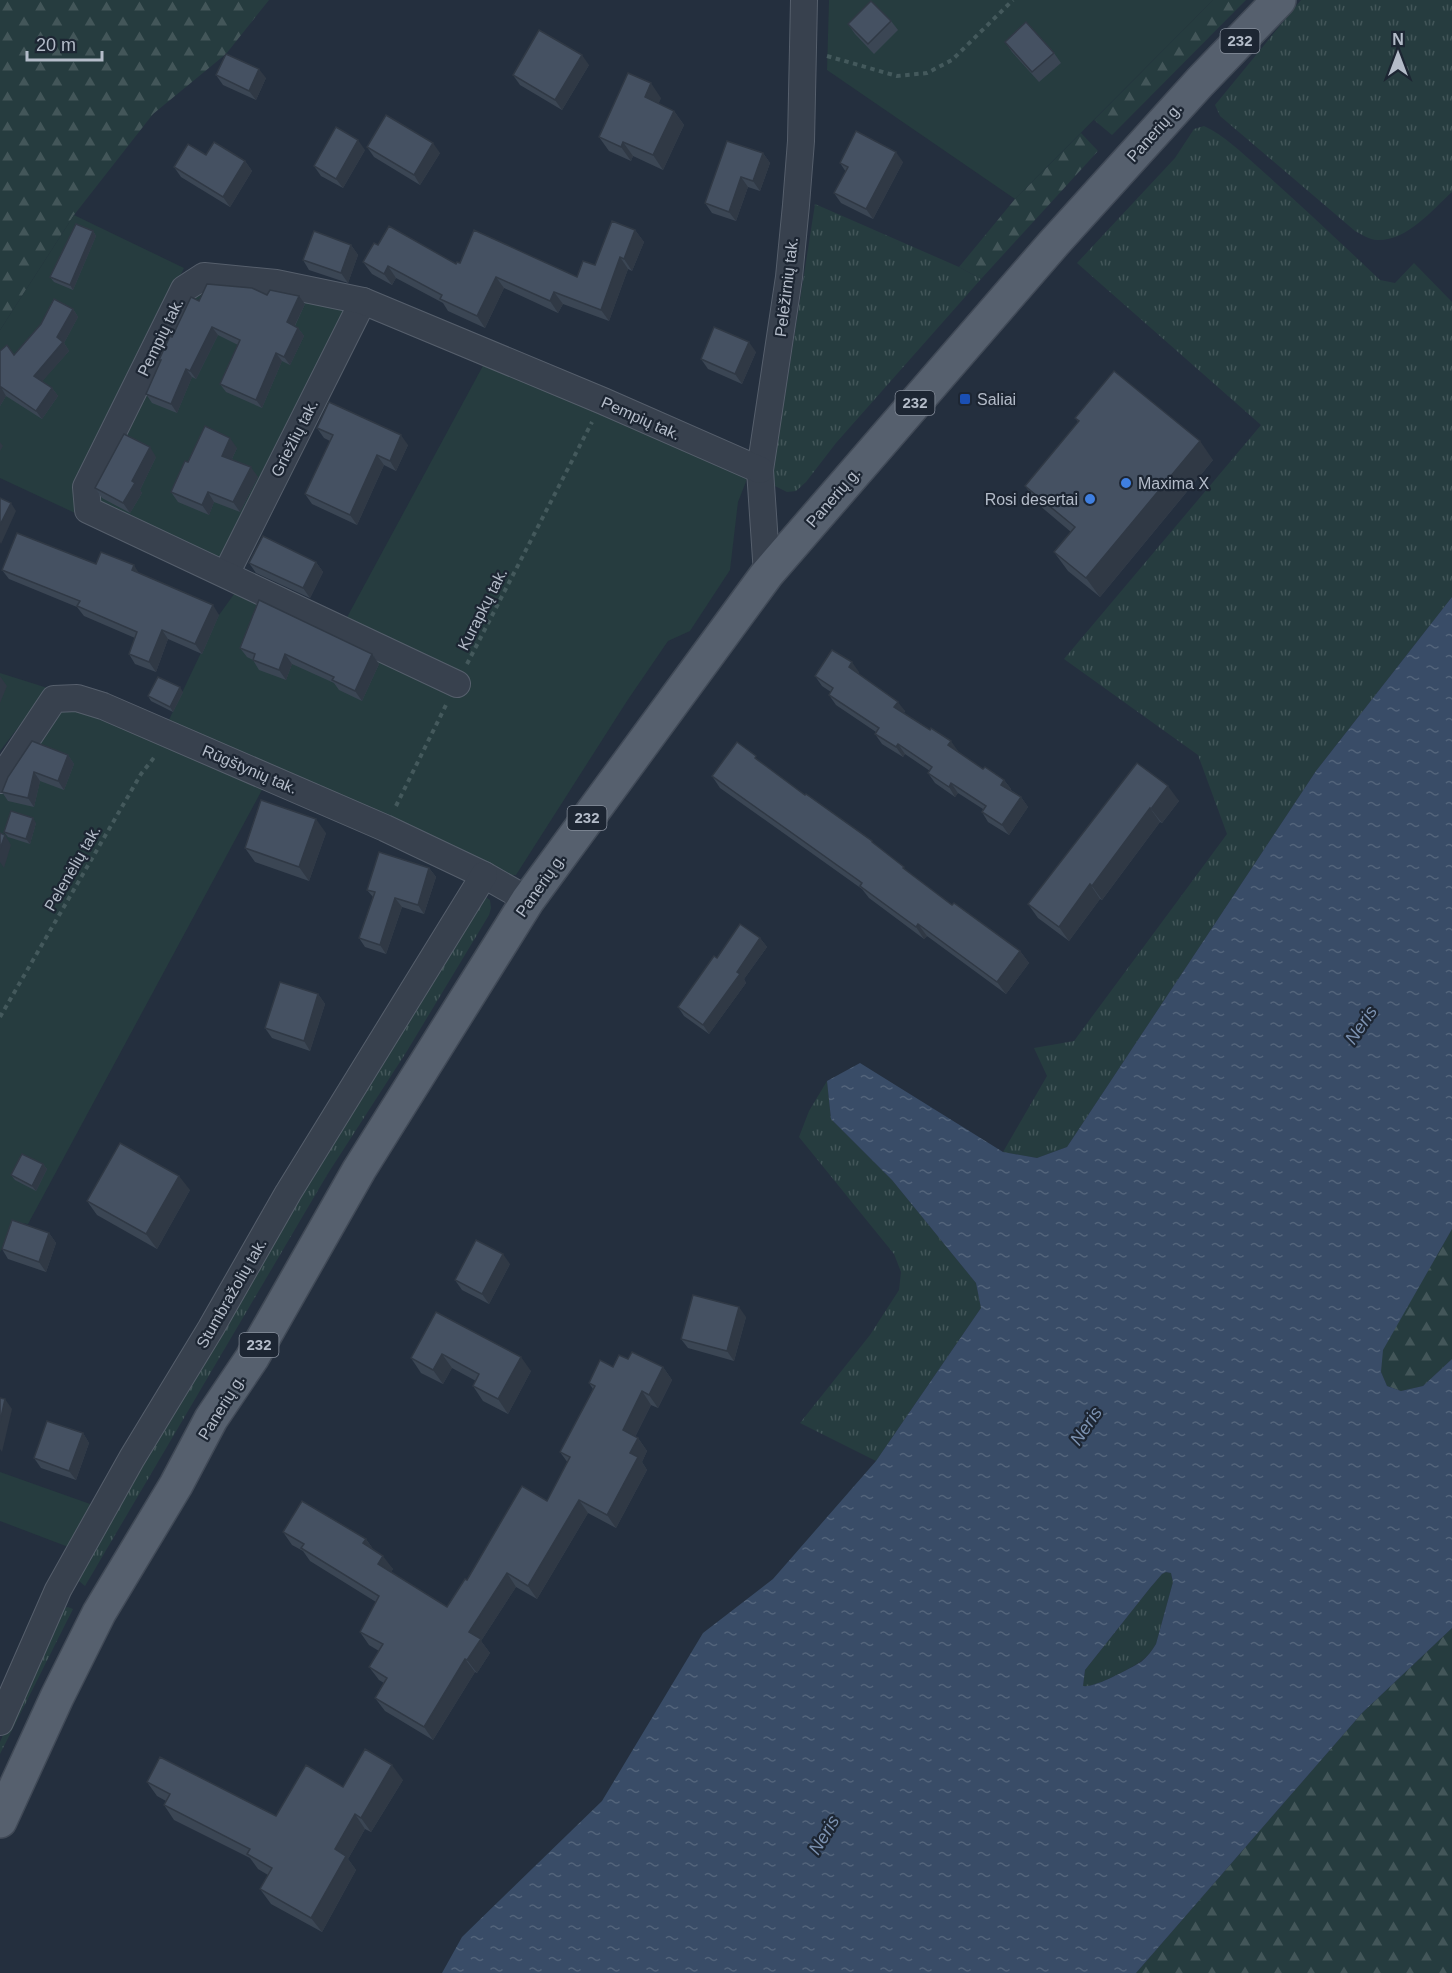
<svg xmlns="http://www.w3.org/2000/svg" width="1452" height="1973" font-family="Helvetica,sans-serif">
<defs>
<pattern id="grass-tufts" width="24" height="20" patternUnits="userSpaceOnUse" patternTransform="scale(1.5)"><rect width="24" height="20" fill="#263c3f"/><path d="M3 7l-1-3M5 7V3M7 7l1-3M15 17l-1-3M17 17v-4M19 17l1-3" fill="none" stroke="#435659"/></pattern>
<pattern id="forest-firs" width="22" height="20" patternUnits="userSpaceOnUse" patternTransform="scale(1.5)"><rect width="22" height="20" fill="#263c3f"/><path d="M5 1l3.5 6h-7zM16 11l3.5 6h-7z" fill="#435659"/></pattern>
<pattern id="water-ripples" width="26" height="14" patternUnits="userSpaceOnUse" patternTransform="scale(1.5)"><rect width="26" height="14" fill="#394c67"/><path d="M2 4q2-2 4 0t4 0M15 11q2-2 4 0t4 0" fill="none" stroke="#53647b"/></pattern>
</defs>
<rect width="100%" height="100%" fill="#242f3e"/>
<g fill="url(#grass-tufts)">
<path d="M1301 0H1452V192C1431 211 1407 241 1377 240 1370 240 1361 234 1355 231L1220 116 1215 105Z"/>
<path d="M1204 126C1224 135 1242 153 1258 167 1300 204 1340 242 1380 280L1395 283 1414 263 1452 302V597L1316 771 1067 1147 1037 1158 1003 1152 1047 1076 1034 1048 1074 1041 1227 834 1198 755 1064 659 1261 425 1077 263 1175 158 1194 129Z"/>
<path d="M815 204 959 267 981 279 836 443 806 482 796 491 787 492 775 486 773 473Z"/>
<path d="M484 896 490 900 491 908 489 915 407 1051 327 1175 85 1586 79 1581 78 1574 218 1333Z"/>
<path d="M827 1081 831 1119 892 1180 976 1283 981 1308 876 1461 800 1423 870 1335 899 1290 901 1272 894 1254 799 1137 809 1111Z"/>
<path d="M1166 1572 1171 1573 1173 1582 1156 1644C1152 1651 1147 1657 1140 1662 1129 1669 1095 1688 1083 1686L1085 1670 1150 1588 1162 1574Z"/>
<path d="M68 1607 73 1609 0 1754V1742L57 1610Z"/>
</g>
<g fill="url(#forest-firs)">
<path d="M0 0H269L226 54 153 114 74 215 0 330Z"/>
<path d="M1213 0H1246L1112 135 1094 120Z"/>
<path d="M1081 133 1098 151 981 279 959 267 1015 199Z"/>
<path d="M1452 1229V1359L1423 1386 1401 1391 1387 1386 1381 1372 1382 1350Z"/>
<path d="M1452 1628V1973H1136L1362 1713Z"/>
</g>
<g fill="#263c3f">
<path d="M829 0H1213L1015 199 827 70Z"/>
<path d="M74 215 184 268 75 492V513L0 478V330Z"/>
<path d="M199 287 345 304 348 317 228 558 216 559 94 507 92 491Z"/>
<path d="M485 362 749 474 738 502 730 570 690 631 668 641 627 701 516 875H505L167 724 219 615 237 590 338 634Z"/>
<path d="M0 673 54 690 44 694 0 751Z"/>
<path d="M80 707 263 788 28 1224 14 1222 0 1252V788L51 714Z"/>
<path d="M0 1472 93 1505 71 1548 0 1521Z"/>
</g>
<path fill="url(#water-ripples)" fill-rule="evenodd" d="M1452 597V1229L1383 1350 1381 1372 1387 1386 1401 1391 1423 1386 1452 1359V1628L1362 1713 1136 1973H442L462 1937 602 1801 703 1633 773 1579 876 1461 981 1308 976 1283 892 1180 831 1119 827 1081 860 1063 1003 1152 1037 1158 1067 1147 1316 771ZM1166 1572 1171 1573 1173 1582 1156 1644C1152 1651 1147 1657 1141 1662 1129 1669 1095 1688 1083 1686L1085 1670 1150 1588 1162 1574Z"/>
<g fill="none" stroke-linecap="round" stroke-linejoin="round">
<defs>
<g id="street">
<path d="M226 574 363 301"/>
<path d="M767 574 760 470 789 277 796 205 801 141 804 0"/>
<path d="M457 684 88 510 86 487 184 289 204 276 276 283 363 301 603 401 760 470"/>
<path d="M0 780 54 699 77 698 103 706 385 828 484 875 528 900"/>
<path d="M0 1722 58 1590 132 1458 211 1328 288 1193 484 875"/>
</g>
<path id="primary" d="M0 1821 57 1697 99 1613 176 1485 211 1419 252 1358 359 1170 528 900 767 574 1054 243 1200 82 1279 0"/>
</defs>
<use href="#street" stroke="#565f6c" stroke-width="28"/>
<use href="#primary" stroke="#414a57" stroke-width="36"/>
<g stroke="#44595c" stroke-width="4" stroke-dasharray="4.5 4.5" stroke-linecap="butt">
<path d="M827 56 897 76 927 73 952 60 1013 0"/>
<path d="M467 664 592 422"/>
<path d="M396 806 446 705"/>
<path d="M0 1017 141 774 156 755"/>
</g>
<use href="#street" stroke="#38414e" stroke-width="26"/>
<use href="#primary" stroke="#56606e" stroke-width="33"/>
</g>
<g fill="#3b4654">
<path d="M891 21 898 30 874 54 855 34 848 24Z"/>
<path d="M1005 42 1054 53 1061 63 1039 82 1012 52Z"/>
<path d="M589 65 562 110 520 85 513 75Z"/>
<path d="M216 75 266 78 256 100 223 85Z"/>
<path d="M661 98 658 104 674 111 684 125 663 170 633 156 631 161 609 151 599 137Z"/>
<path d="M367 147 440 153 420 185 374 157Z"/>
<path d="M365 150 343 188 321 176 314 166Z"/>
<path d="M763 153 770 163 760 191 748 187 736 221 712 213 705 203Z"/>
<path d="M206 155 245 161 252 171 230 207 181 177 174 167Z"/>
<path d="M903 162 873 219 841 203 834 193 846 172 840 163Z"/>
<path d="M635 230 644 242 632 271 628 269 609 321 563 304 558 313 504 288 485 328 448 311 443 303 396 278 392 285 372 274 363 262 378 245 456 264 460 263 577 277 595 265Z"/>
<path d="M93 231 96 236 73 290 54 282 50 277Z"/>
<path d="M351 245 358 255 348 283 309 270 303 260Z"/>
<path d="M267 295 305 304 295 326 298 328 304 336 290 365 282 361 262 408 226 392 220 384 238 345 218 335 196 379 192 377 177 413 152 403 146 394 160 361 159 360 172 337 199 301Z"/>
<path d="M73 309 78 317 64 343 69 351 42 381 52 388 58 396 42 419 6 396 0 406V351L14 355Z"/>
<path d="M756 352 742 384 708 369 701 359Z"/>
<path d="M1075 418 1213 460 1100 597 1068 571 1054 552 1071 532 1039 505 1025 486 1078 422Z"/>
<path d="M317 428 408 445 396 471 384 465 357 525 312 504 305 494 330 441 324 438Z"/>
<path d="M237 448 232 459 258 477 240 512 214 502 209 515 178 502 171 492 188 462Z"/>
<path d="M156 457 140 490 142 493 130 513 102 498 95 488Z"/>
<path d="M316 562 323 572 310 598 256 573 249 563Z"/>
<path d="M96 564 139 573 219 615 202 654 168 639 156 672 135 664 129 654 135 638 84 616 77 607 9 579 2 570Z"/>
<path d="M240 648 372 654 379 664 362 701 339 690 334 683 292 664 286 680 259 670 253 660 247 657Z"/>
<path d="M859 672 858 674 905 711 904 713 958 751 957 752 983 769 1004 780 1011 789V790L1021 797 1028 807 1009 835 988 822 982 812 983 809 958 793 955 797 935 783 928 773 930 771 905 754 903 757 882 744 875 734 876 732 836 705 829 695 831 692 822 686 815 676Z"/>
<path d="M183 692 173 712 151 701 148 696Z"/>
<path d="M68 755 74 764 64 790 40 781 34 807 8 801 2 792 8 777Z"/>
<path d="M760 762 805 795 875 845 908 872 952 905 1020 951 1029 963 1006 994 927 936 924 939 869 898 862 889 720 788 712 776Z"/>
<path d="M1137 763 1179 801 1162 823 1160 822 1102 900 1100 899 1069 941 1038 918 1028 904Z"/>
<path d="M36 823 30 844 8 837 4 832Z"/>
<path d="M326 833 309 881 255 862 245 848Z"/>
<path d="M429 868 436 877 424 914 402 907 386 954 365 947 359 938 373 897 367 890Z"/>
<path d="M760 938 767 947 744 979 746 983 709 1034 684 1016 678 1007 717 958Z"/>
<path d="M318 994 325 1004 310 1051 272 1038 265 1028Z"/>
<path d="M43 1164 47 1169 36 1191 15 1180 11 1175Z"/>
<path d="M190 1190 157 1249 97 1215 87 1201Z"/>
<path d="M49 1233 56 1243 46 1272 8 1259 2 1249Z"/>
<path d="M510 1264 489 1304 462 1290 455 1280Z"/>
<path d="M436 1312 531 1371 508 1414 483 1401 473 1386 476 1381 452 1368 443 1384 421 1373 411 1358Z"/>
<path d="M746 1317 734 1361 688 1348 681 1339Z"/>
<path d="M628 1359 663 1367 672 1380 658 1408 651 1405 635 1437 638 1438 647 1451 642 1462 647 1470 616 1528 588 1513 537 1599 516 1587 481 1641 490 1653 477 1673 475 1672 433 1740 385 1711 375 1698 384 1683 379 1680 369 1667 379 1651 369 1645 360 1632 376 1602 310 1561 303 1551 292 1545 283 1532 366 1539 373 1549 393 1569 391 1572 447 1607 467 1580 547 1501 568 1463 560 1452 593 1389 589 1383 613 1367Z"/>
<path d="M83 1433 89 1443 76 1480 41 1468 34 1458Z"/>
<path d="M403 1780 371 1832 365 1829 348 1859 356 1870 322 1932 271 1904 260 1889 268 1875 258 1869 250 1858 174 1820 164 1805 166 1801 157 1796 147 1782 276 1816 343 1787Z"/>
</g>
<g fill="#303945">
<path d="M582 55 589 65 562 110 555 100Z"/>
<path d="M259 69 266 78 256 100 249 91Z"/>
<path d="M651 83 661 98 655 112 645 97Z"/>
<path d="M674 111 684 125 663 170 653 155Z"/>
<path d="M358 140 365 150 343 188 336 179Z"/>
<path d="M623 142 633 156 631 161 621 147Z"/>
<path d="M433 143 440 153 420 185 414 175Z"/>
<path d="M896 152 903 162 873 219 866 209Z"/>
<path d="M763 153 770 163 760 191 753 181Z"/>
<path d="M245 161 252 171 230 207 223 197Z"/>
<path d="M741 177 748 187 736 221 729 212Z"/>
<path d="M635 230 644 242 632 271 624 259Z"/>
<path d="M93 231 96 236 73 290 70 285Z"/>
<path d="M351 245 358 255 348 283 341 273Z"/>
<path d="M620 257 628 269 609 321 601 310Z"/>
<path d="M388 266 396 278 392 285 384 274Z"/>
<path d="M496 277 504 288 485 328 477 316Z"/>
<path d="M554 292 563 304 558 313 550 301Z"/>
<path d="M299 296 305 304 292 331 287 322Z"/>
<path d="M73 309 78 317 64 343 69 351 40 384 34 376Z"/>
<path d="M212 327 218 335 196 379 190 371Z"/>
<path d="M298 328 304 336 290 365 284 357Z"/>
<path d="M749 342 756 352 742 384 735 374Z"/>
<path d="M276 353 282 361 262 408 256 400Z"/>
<path d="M186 369 192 377 177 413 171 404Z"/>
<path d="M1 387 6 396 0 406V388Z"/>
<path d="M52 388 58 396 42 419 36 411Z"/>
<path d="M401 435 408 445 396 471 390 461Z"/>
<path d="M230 438 237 448 229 465 222 456Z"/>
<path d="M1200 441 1213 460 1100 597 1086 578Z"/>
<path d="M0 442 3 446 0 451Z"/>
<path d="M150 447 156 457 140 490 142 493 130 513 123 503 132 481Z"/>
<path d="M377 455 384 465 357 525 350 515Z"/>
<path d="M251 467 258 477 240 512 233 502Z"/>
<path d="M208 492 214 502 209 515 202 505Z"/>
<path d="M11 503 16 511 1 544 0 542V525Z"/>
<path d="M316 562 323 572 310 598 303 588Z"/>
<path d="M134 565 140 575 132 570Z"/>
<path d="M213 605 219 615 202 654 195 644Z"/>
<path d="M162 630 168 639 156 672 149 662Z"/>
<path d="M285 654 292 664 286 680 279 670Z"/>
<path d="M372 654 379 664 362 701 355 691Z"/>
<path d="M852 662 859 672 856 677 849 667Z"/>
<path d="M0 676 7 686 0 703Z"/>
<path d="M180 687 183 692 173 712 170 707Z"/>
<path d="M898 702 905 711 901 716 894 707Z"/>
<path d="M951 741 958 751 954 755 948 745Z"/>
<path d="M898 744 905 754 903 757 896 747Z"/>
<path d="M68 755 74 764 64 790 58 781Z"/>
<path d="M34 772 40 781 34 807 28 798Z"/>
<path d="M1004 780 1011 789 1008 794 1001 785Z"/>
<path d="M951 783 958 793 955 797 949 787Z"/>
<path d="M1168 786 1179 801 1162 823 1151 809Z"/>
<path d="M1021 797 1028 807 1009 835 1002 825Z"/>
<path d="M1150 808 1160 822 1102 900 1092 886Z"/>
<path d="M33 818 36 823 30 844 26 839Z"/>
<path d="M316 819 326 833 309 881 299 867Z"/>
<path d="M5 835 11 845 4 868 0 862V849Z"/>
<path d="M429 868 436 877 424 914 418 905Z"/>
<path d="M1090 884 1100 899 1069 941 1059 927Z"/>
<path d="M395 898 402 907 386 954 380 945Z"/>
<path d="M918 924 927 936 924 939 916 927Z"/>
<path d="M760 938 767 947 744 979 746 983 709 1034 703 1025 737 972Z"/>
<path d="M1020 951 1029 963 1006 994 997 982Z"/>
<path d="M318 994 325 1004 310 1051 304 1041Z"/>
<path d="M43 1164 47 1169 36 1191 32 1186Z"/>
<path d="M179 1176 190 1190 157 1249 146 1234Z"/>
<path d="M49 1233 56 1243 46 1272 39 1262Z"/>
<path d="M503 1254 510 1264 489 1304 482 1294Z"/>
<path d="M739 1307 746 1317 734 1361 727 1351Z"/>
<path d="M442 1354 452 1368 443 1384 433 1370Z"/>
<path d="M521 1357 531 1371 508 1414 498 1399Z"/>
<path d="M663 1367 672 1380 658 1408 649 1395Z"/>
<path d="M642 1391 651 1405 632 1443 623 1430Z"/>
<path d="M5 1399 12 1409 2 1452 0 1449V1422Z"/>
<path d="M83 1433 89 1443 76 1480 69 1471Z"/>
<path d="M638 1438 647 1451 642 1462 647 1470 616 1528 607 1515 630 1453Z"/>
<path d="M579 1500 588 1513 537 1599 528 1586Z"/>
<path d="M366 1539 375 1552 363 1543Z"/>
<path d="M383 1556 393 1569 388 1577 378 1564Z"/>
<path d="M507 1573 516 1587 481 1641 490 1653 477 1673 467 1660 469 1632Z"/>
<path d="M465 1659 475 1672 433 1740 424 1727Z"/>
<path d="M392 1765 403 1780 371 1832 361 1818Z"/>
<path d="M355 1814 365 1829 348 1859 356 1870 322 1932 311 1918 335 1849Z"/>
</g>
<g fill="#455162" stroke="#303945" stroke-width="1.5">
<path d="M871 1 891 21 868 44 848 24Z"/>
<path d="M1026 22 1054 53 1032 72 1005 42Z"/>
<path d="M539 30 582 55 555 100 513 75Z"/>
<path d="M226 54 259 69 249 91 216 75Z"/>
<path d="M628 73 651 83 645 97 674 111 653 155 623 142 621 147 599 137Z"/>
<path d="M386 115 433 143 414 175 367 147Z"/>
<path d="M336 127 358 140 336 179 314 166Z"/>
<path d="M856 131 896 152 866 209 834 193 848 167 840 163Z"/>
<path d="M727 141 763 153 753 181 741 177 729 212 705 203Z"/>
<path d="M214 142 245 161 223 197 174 167 188 144 206 155Z"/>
<path d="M612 221 635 230 624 259 620 257 601 310 554 292 550 301 496 277 477 316 440 299 442 295 388 266 384 274 363 262 374 243 378 245 389 226 456 264 457 262 460 263 474 230 577 277 583 261 595 265Z"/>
<path d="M76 224 93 231 70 285 50 277Z"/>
<path d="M314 231 351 245 341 273 303 260Z"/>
<path d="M207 284 252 288 267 295 270 290 299 296 287 322 298 328 284 357 276 353 256 400 220 384 240 340 212 327 190 371 186 369 171 404 146 394 161 360H159L170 336 172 337 191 297 199 301Z"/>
<path d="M54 299 73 309 57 337 63 342 34 376 52 388 36 411 1 387 0 388V351L7 345 14 355 41 324Z"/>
<path d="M714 327 749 342 735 374 701 359Z"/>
<path d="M1114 371 1200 441 1086 578 1054 552 1075 527 1025 486 1079 421 1075 418Z"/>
<path d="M329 402 401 435 390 461 377 455 350 515 305 494 333 435 317 428Z"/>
<path d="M205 426 230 438 222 456 251 467 233 502 208 492 202 505 171 492 185 461 188 462Z"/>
<path d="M124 434 150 447 132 481 135 483 123 503 95 488Z"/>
<path d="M0 498 11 503 0 525Z"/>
<path d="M17 533 96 564 101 552 134 565 132 570 213 605 195 644 162 630 149 662 129 654 137 632 77 606 80 601 2 570Z"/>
<path d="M263 536 316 562 303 588 249 563Z"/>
<path d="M259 600 372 654 355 691 332 680 334 677 285 654 279 670 253 660 255 654 240 648Z"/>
<path d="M832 650 852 662 849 667 898 702 894 707 930 730 931 728 951 741 948 745 983 769 985 767 1004 780 1001 785 1021 797 1002 825 982 812 986 806 951 783 949 787 928 773 932 767 898 744 896 747 875 734 879 728 829 695 833 688 815 676Z"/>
<path d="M158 677 180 687 170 707 148 696Z"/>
<path d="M32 741 68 755 58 781 34 772 28 798 2 792 8 777Z"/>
<path d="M737 742 756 756 755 758 805 795 806 794 872 841V842L904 867 903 868 952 905 954 903 1020 951 997 982 918 924 916 927 860 886 862 883 712 776Z"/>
<path d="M1137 763 1168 786 1151 809 1150 808 1092 886 1090 884 1059 927 1028 904Z"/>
<path d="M261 800 316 819 299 867 245 848Z"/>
<path d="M11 811 33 818 26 839 4 832Z"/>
<path d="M0 833 5 835 0 849Z"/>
<path d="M379 852 429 868 418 905 395 898 380 945 359 938 375 892 367 890Z"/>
<path d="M740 924 760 938 737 972 740 974 703 1025 678 1007 714 956 717 958Z"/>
<path d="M280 982 318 994 304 1041 265 1028Z"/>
<path d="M120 1143 179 1176 146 1234 87 1201Z"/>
<path d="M22 1154 43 1164 32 1186 11 1175Z"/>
<path d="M12 1220 49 1233 39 1262 2 1249Z"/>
<path d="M476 1240 503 1254 482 1294 455 1280Z"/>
<path d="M693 1295 739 1307 727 1351 681 1339Z"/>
<path d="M436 1312 521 1357 498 1399 473 1386 479 1374 442 1354 433 1370 411 1358Z"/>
<path d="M632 1352 663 1367 649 1395 642 1391 623 1430 638 1438 630 1453 638 1457 607 1515 579 1500 528 1586 507 1573 469 1632 481 1639 467 1660 465 1659 424 1727 375 1698 387 1678 369 1667 383 1644 360 1632 379 1596 301 1548 304 1544 283 1532 302 1501 366 1539 363 1543 383 1556 378 1564 447 1607 465 1579 467 1580 522 1486 547 1501 570 1457 560 1452 595 1386 589 1383 600 1360 613 1367 619 1355 628 1359Z"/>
<path d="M0 1398 5 1399 0 1422Z"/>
<path d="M47 1421 83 1433 69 1471 34 1458Z"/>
<path d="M365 1749 392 1765 361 1818 355 1814 335 1849 346 1856 311 1918 260 1889 272 1868 247 1854 250 1849 164 1805 170 1794 147 1782 160 1757 276 1816 306 1765 343 1787Z"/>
</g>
<rect fill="#1a4fb4" stroke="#1d2633" stroke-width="2" x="959" y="393" width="12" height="12" rx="3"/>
<g fill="#3f7fe0" stroke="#1d2633" stroke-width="2">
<circle cx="1126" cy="483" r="6"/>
<circle cx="1090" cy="499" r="6"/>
</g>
<g text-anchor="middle" stroke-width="4.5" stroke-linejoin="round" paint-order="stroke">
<g fill="#1d2633" stroke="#878f9c" stroke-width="1.5">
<rect x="1220.5" y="29" width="39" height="24" rx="4.5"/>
<rect x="895.5" y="391" width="39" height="24" rx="4.5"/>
<rect x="567.5" y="806" width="39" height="24" rx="4.5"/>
<rect x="239.5" y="1333" width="39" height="24" rx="4.5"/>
</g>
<g font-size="15" font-weight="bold" fill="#b4bcc9">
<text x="1240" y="46">232</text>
<text x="915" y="408">232</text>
<text x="587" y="823">232</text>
<text x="259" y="1350">232</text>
</g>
<g font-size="16" fill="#b4bcc9" stroke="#1d2633">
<text transform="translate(1154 132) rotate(-48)" y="6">Panerių g.</text>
<text transform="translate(786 287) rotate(-83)" y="6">Pelėžirnių tak.</text>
<text transform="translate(160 337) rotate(-64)" y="6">Pempių tak.</text>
<text transform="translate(641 418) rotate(24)" y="6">Pempių tak.</text>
<text transform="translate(294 438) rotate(-63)" y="6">Griežlių tak.</text>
<text transform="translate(833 497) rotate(-49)" y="6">Panerių g.</text>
<text transform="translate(482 609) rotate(-63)" y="6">Kurapkų tak.</text>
<text transform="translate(250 769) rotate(23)" y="6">Rūgštynių tak.</text>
<text transform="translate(72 868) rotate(-60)" y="6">Pelenėlių tak.</text>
<text transform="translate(540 885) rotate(-55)" y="6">Panerių g.</text>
<text transform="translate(231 1293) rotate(-60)" y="6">Stumbražolių tak.</text>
<text transform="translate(221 1407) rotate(-58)" y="6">Panerių g.</text>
</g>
<g font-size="16" fill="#b4bcc9" stroke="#1d2633" text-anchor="start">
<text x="977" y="405">Saliai</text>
<text x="1138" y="489">Maxima X</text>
<text x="1078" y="505" text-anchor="end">Rosi desertai</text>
</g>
<g font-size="18" font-style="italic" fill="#7c92b1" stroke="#1d2633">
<text transform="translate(1361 1025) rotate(-56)" y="6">Neris</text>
<text transform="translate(1086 1426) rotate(-56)" y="6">Neris</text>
<text transform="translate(824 1835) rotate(-59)" y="6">Neris</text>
</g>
</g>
<g transform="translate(1398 54)" stroke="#1d2633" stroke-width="4.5" paint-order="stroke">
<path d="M0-4.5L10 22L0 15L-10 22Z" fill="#b4bcc9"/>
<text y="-9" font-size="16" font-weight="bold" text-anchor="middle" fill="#b4bcc9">N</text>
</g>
<path d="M27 51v9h75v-9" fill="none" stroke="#b4bcc9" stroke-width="3"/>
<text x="36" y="51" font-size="18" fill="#b4bcc9" stroke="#1d2633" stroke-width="4.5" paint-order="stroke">20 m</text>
</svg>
